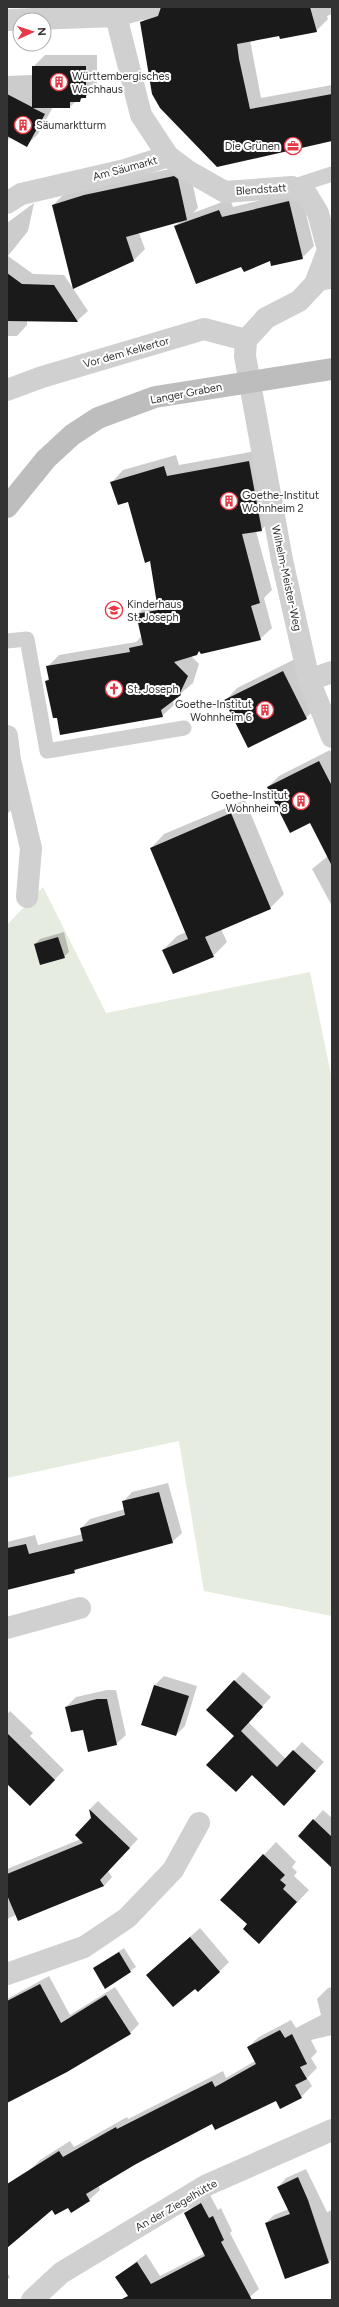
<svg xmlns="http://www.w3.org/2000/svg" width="339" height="2307" font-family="Figtree,sans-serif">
<rect width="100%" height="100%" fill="#fff"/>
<path fill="#e6ecdf" d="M43 887 106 1013 310 972 332 1080V1616L204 1591 179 1441 7 1478V925Z"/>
<g fill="#0003">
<path d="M162 7H332V14L327 16 328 19 316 31 250 40 261 98 332 85V140L217 166 141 23 153 11Z"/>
<path d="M45 55H97V85L86 97 76 101 70 107H53L38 134 27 145 11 137 7 141V76L33 75V67Z"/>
<path d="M185 166 189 168 198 208 193 213 230 199 233 207 300 190 314 246 302 258 271 260 242 266 175 226 181 221 139 233 145 249 134 260 73 288 53 205 64 194 96 184Z"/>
<path d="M34 203 28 231 8 256 33 274 64 275 88 311 77 321 27 320V325L17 336H7V223Z"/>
<path d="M261 450 273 518 261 530 256 531 272 590 264 598 272 628 260 639 200 651 191 656 199 664 193 683 173 700 174 705 162 716H57L46 681 50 677 47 667 59 655 136 642 142 636 138 614 149 602 158 601 151 560 129 501 112 482 123 470 176 455 179 465Z"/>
<path d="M295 659 318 706 306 718 225 701 237 688Z"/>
<path d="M330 750 332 754V906L312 869 328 856 310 822 268 787 279 776Z"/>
<path d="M7 770 18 804 7 814Z"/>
<path d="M245 800 284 894 270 908 221 929 227 942 213 956 163 950 177 936 186 932 151 848 164 834Z"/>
<path d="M64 932 69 952 64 957 35 944 40 939Z"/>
<path d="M168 1483 182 1533 172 1542 79 1567 74 1572 7 1589V1542L35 1535 38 1545 83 1534 81 1528 90 1519 125 1509 123 1502 132 1492Z"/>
<path d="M243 1672 271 1697 248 1722 286 1759 302 1742 324 1762 292 1796 235 1736 208 1710Z"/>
<path d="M164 1676 197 1686 185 1726 176 1735 155 1685Z"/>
<path d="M107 1690H116L126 1735 116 1744 83 1728 66 1707 76 1697Z"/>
<path d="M10 1711 33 1733 30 1736 64 1770 30 1805 7 1783V1714Z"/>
<path d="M98 1801 138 1839 108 1871 112 1877 104 1886 18 1920 16 1915 7 1919V1869L81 1839 92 1818 90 1809Z"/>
<path d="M323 1810 332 1818V1863L314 1820Z"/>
<path d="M276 1842 296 1862 292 1867 297 1872 294 1876 309 1890 271 1930 248 1924 222 1900Z"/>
<path d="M200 1928 229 1962 219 1972 157 1966Z"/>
<path d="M124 1948 136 1967 105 1987 94 1968Z"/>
<path d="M49 1976 70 2015 115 1987 139 2024 130 2033 7 2019V1999Z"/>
<path d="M332 1987V2035L311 2040 317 2052 311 2058 317 2068 307 2078 312 2086 301 2097 276 2100 212 2123 98 2185 100 2190 89 2200 52 2209 7 2247V2193L40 2160 70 2141 74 2147 127 2117 128 2119 223 2071 226 2078 255 2061 248 2047 259 2037 291 2020 296 2028 321 2015 317 1999 328 1988Z"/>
<path d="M306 2169 327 2212 332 2210V2258L329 2262 266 2223 274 2215 289 2209 278 2187 286 2178Z"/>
<path d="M210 2195 218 2210 221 2208 232 2231 230 2233 259 2289 246 2300H128L131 2298 116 2277 146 2254 160 2276 205 2253 186 2213 194 2205Z"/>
<path d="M7 2273 10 2277 7 2280Z"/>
</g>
<g fill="#1a1a1a">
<path d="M161 7H310L317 32 280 39 279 36 237 44 239 59 250 109 332 94V141L217 167 160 108 152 94 140 22 158 16Z"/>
<path d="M32 66H86V98H81L80 102H70V108H33L45 114 27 147 7 136V94L32 107Z"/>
<path d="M174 176 178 179 187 220 126 237 134 261 73 289 52 205 84 195Z"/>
<path d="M289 201 303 259 271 266 270 261 244 272 241 267 196 284 174 226 219 210 222 217Z"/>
<path d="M7 273 22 284 54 285 78 322 7 321Z"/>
<path d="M249 461 262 531 242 534 260 603 251 606 261 640 201 654 199 651 197 655 174 662 188 676 180 693 181 695 161 710 163 717 60 735 57 718H53L45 681 49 680 46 666 130 652 129 648 143 645 136 614 158 610 150 561 145 563 128 502 118 505 110 482 164 466 167 476Z"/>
<path d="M283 671 307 719 248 748 224 700Z"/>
<path d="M319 761 332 786V866L310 823 290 833 267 787Z"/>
<path d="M231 813 271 909 205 937 214 957 173 974 162 950 188 939 150 848Z"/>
<path d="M58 937 65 958 40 965 34 944Z"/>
<path d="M159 1492 173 1543 74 1570 75 1573 7 1590V1548L26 1544 29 1554 83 1541 80 1528 125 1515 122 1501Z"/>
<path d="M234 1680 263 1707 241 1731 277 1767 293 1750 316 1771 284 1806 252 1775 236 1792 206 1765 234 1736 206 1710Z"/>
<path d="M154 1685 189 1696 176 1736 141 1725Z"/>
<path d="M97 1699H107L117 1745 88 1752 83 1730 71 1732 65 1707Z"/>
<path d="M7 1733 55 1780 30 1806 7 1784Z"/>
<path d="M89 1809 130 1848 100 1880 104 1886 18 1921 7 1895V1874L83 1843 75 1835 91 1818Z"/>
<path d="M313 1819 332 1837V1868L298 1836Z"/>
<path d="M263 1854 285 1875 280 1880 286 1885 283 1889 297 1902 259 1944 243 1929 247 1924 220 1900Z"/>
<path d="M190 1937 220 1972 198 1992 195 1989 173 2007 146 1975Z"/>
<path d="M119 1952 131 1972 105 1989 93 1968Z"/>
<path d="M40 1984 61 2023 106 1995 131 2034 67 2072 7 2103V2001Z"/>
<path d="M280 2030 285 2038 292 2034 307 2064 300 2067 307 2079 295 2085 302 2098 280 2109 276 2101 215 2130 212 2124 136 2164 86 2194 90 2201 71 2213 68 2208 55 2215 52 2210 7 2248V2184L59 2151 63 2157 116 2127 117 2129 212 2081 215 2087 256 2064 247 2047Z"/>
<path d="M298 2177 308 2200 329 2263 285 2279 265 2223 290 2214 277 2187Z"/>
<path d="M201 2203 209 2218 213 2216 224 2240 221 2242 252 2300H120L128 2296 115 2277 137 2262 151 2284 205 2256 184 2213Z"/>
</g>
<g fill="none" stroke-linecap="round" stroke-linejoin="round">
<g stroke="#d0d0d0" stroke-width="15">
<path d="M292 187 332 174"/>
<path d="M315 284 332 281"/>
<path d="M7 641 27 639 47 751 184 728"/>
</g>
<path stroke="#d0d0d0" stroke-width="22" d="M116 16 149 7"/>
<g stroke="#d0d0d0" stroke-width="22">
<path d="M7 20 116 16 141 115 168 156 125 170 21 194 7 203"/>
<path d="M168 156 188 171 225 192 292 187 307 195 318 213 328 250 315 284 299 301 266 318 246 340"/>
<path d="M246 340 245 356 282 560 309 680 332 737"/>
<path d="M7 390 42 377 204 329 246 340"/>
<path d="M309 680 332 672"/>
<path d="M7 736 10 760 31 848 27 897"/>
<path d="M7 1628 80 1608"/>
<path d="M7 1974 84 1947 127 1918 173 1870 199 1823"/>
<path d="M32 2300 61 2273 207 2185 332 2130"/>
</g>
<path stroke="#bdbdbd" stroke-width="22" d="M7 507 46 459 72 435 98 418 155 397 332 369"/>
</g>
<defs>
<symbol id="building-ring" viewBox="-11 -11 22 22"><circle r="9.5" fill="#fff" stroke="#e63946" stroke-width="1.5"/><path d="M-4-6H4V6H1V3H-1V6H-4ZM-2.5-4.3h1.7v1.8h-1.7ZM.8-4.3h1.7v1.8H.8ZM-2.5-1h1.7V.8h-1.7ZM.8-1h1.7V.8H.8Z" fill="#e63946"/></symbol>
<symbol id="office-ring" viewBox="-11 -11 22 22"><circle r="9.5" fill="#fff" stroke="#e63946" stroke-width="1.5"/><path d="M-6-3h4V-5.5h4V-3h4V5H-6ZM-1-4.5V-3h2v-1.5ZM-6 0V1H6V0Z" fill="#e63946"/></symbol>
<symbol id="school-ring" viewBox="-11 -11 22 22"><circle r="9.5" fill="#fff" stroke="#e63946" stroke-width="1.5"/><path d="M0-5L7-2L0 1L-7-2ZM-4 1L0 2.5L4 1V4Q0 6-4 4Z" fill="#e63946"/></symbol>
<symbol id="church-ring" viewBox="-11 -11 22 22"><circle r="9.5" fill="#fff" stroke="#e63946" stroke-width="1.5"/><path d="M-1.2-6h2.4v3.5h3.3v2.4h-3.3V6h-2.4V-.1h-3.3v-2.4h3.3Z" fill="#e63946"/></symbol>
</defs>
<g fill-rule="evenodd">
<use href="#building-ring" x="49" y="72" width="20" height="20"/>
<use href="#building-ring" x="13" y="115" width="20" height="20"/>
<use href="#office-ring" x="283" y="136" width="20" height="20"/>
<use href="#building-ring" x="219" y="491" width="20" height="20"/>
<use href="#school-ring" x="104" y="600" width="20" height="20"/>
<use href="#church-ring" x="104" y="679" width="20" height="20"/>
<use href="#building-ring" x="255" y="700" width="20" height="20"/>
<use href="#building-ring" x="291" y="791" width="20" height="20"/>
</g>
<g text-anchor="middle" stroke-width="4" stroke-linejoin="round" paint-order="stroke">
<g font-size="11" fill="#333" stroke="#fff" text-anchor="start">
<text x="72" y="80">Württembergisches<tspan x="72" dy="13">Wachhaus</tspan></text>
<text x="36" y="129">Säumarktturm</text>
<text x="280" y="150" text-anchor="end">Die Grünen</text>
<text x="242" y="499">Goethe-Institut<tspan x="242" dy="13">Wohnheim 2</tspan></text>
<text x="127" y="608">Kinderhaus<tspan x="127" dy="13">St. Joseph</tspan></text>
<text x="127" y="693">St. Joseph</text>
<text x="252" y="708" text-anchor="end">Goethe-Institut<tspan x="252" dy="13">Wohnheim 6</tspan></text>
<text x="288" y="799" text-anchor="end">Goethe-Institut<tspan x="288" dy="13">Wohnheim 8</tspan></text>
</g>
<g font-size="11" fill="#333" stroke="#fff">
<text transform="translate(125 168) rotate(-15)" y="4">Am Säumarkt</text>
<text transform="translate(261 189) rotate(-4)" y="4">Blendstatt</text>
<text transform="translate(126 352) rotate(-16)" y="4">Vor dem Kelkertor</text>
<text transform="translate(186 393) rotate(-11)" y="4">Langer Graben</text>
<text transform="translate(287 578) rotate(78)" y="4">Wilhelm-Meister-Weg</text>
<text transform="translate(176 2205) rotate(-30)" y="4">An der Ziegelhütte</text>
</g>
</g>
<rect width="339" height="2307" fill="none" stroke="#333333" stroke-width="16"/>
<g transform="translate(32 32) rotate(87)"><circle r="19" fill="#ffffff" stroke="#adadad"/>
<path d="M0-3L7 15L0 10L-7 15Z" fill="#e63946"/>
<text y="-6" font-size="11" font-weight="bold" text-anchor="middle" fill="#333333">N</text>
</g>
</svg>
